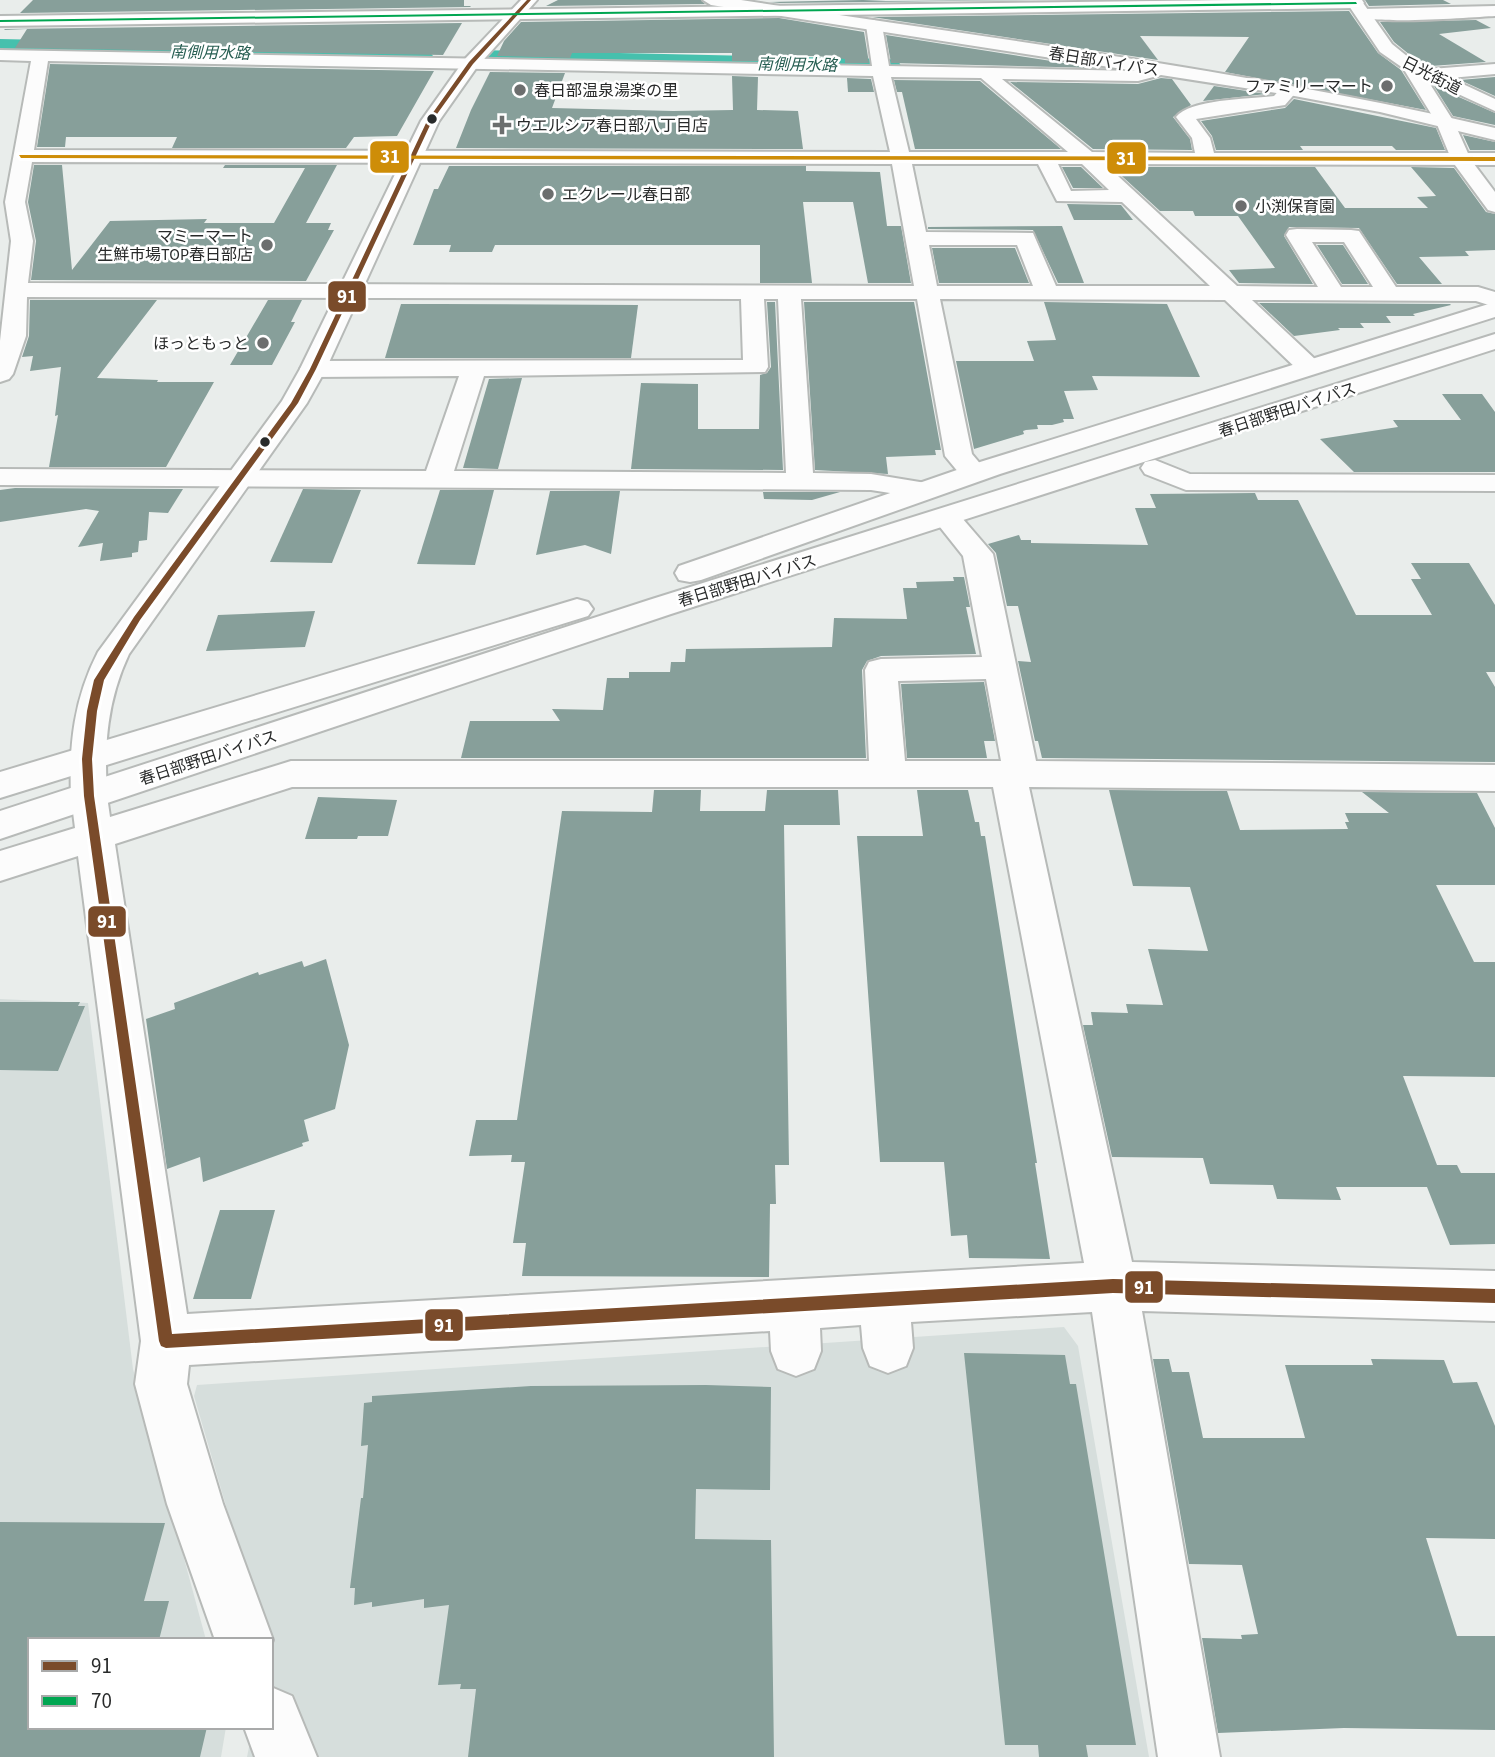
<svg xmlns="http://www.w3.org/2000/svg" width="1495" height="1757" font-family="'Source Sans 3','Noto Sans JP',sans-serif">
<rect width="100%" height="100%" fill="#e9edeb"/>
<g fill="#d6dedc">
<path d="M0 999 88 1003 133 1369 206 1640H30V1727H226L221 1757H0Z"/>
<path d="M1064 1327 1078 1346 1149 1757H247L253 1727H271V1640H265L194 1396 197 1385Z"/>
</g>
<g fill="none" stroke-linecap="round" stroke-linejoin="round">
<g fill="#46c0ad" fill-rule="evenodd">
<path d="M0 39 420 48 429 51 433 56 429 61 420 64 0 55Z"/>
<path d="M480 50 889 59 898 61 902 67 898 73 889 75 471 64 467 58 471 52Z"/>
</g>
</g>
<g fill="#879f9a">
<path d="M33 0H464V6H471L470 7 20 13Z"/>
<path d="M558 0H701L705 4 546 6Z"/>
<path d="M863 0 886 1 1032 0 780 3 769 2Z"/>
<path d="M1365 0H1443L1451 4 1369 6Z"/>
<path d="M1349 11 1378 53 1401 70 1426 110 1225 72 1249 37 1140 36 1158 60 872 17Z"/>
<path d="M779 18 864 32 869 63H845V59L817 56H759V61H732V53H572L570 58 497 56 504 41 521 22Z"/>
<path d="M1476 20 1491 28 1439 34 1486 62 1431 66 1415 59 1394 42 1380 22Z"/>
<path d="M462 23 443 55 15 48 27 29 4 30 5 29Z"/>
<path d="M886 35 1096 68 891 63Z"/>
<path d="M50 64 434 71 397 136 354 137 346 148H172L177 137H66L65 147H37Z"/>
<path d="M490 72 565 73 552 108 673 111 733 110 732 76 758 77 757 110 798 111 803 149 456 148 471 110Z"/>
<path d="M1495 77V96L1460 80Z"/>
<path d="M847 78 871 79 874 92H848Z"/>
<path d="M1161 78 1172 79 1191 105 1173 117 1190 139 1192 150 1093 149 1010 82 1138 84Z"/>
<path d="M894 80 980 81 1061 149H915L902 92H897Z"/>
<path d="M1214 86 1266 94 1203 101Z"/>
<path d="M1434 86 1495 113V125L1453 116Z"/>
<path d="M1294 99 1436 128 1445 150H1396L1392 146H1300L1303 150H1216L1212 136 1201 121 1285 108Z"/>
<path d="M1463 135 1495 142V150H1470Z"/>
<path d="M34 165H62L72 270 110 221 207 219 204 223H274L305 168H223L225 165H337L306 223H331L328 230H334L306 281 31 280 36 241 28 202Z"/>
<path d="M449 166H806V171L880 172 887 226H901L911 283H868L853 202H803L812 283H760V245H495L492 252H449L451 245H413L434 189H438Z"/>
<path d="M1062 167H1081L1103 188H1073Z"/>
<path d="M1112 167H1315L1345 208H1428L1417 197 1436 196 1411 167 1454 168 1486 212 1495 214V250L1465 251 1469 256 1419 257 1442 284H1397L1359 228 1289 227 1284 236 1313 284 1239 283 1229 270 1275 268 1238 216H1195L1193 211H1160Z"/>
<path d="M1067 204 1121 205 1133 220H1074Z"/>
<path d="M1062 226 1084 283H1058L1033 230 928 229V227Z"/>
<path d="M1317 245H1343L1368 284H1342Z"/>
<path d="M932 248H1015L1029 283H939Z"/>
<path d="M30 300H157L97 378 158 380 157 382H214L166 467H49L58 415 55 416 61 367 30 371 33 356 22 357 29 336Z"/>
<path d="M268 300H302L291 322H295L272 365H230Z"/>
<path d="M767 302H775L783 470 631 469 641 383 698 384V429H759L760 375 767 373 771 367Z"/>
<path d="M804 302H914L941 450H935L936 455 886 457 888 474 815 470Z"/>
<path d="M1044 302 1167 304 1200 377 1092 376 1098 390 1064 391 1074 419H1063L1064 422 1052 425H1037L1038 429 1026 430 1023 431 1024 434 974 449 956 361H1034L1027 341 1056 340Z"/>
<path d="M1259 303 1450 304 1451 305 1413 314 1415 316H1386L1391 323H1360L1364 328H1338L1340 330 1294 336Z"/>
<path d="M401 304H440L638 305 631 358H385Z"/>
<path d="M522 378 498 469 463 468 489 379Z"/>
<path d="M1442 394H1482L1495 412V472H1354L1320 439 1398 427 1393 420H1461Z"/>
<path d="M15 488 183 489 168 513 149 512 147 540 139 541 138 552 132 553V557L100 561 103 543 78 547 99 511 86 509 0 522V490Z"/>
<path d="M303 489 361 490 332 563 270 562Z"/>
<path d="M440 490H494L475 565 417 564Z"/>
<path d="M550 491H620L611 554 585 545 536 555Z"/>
<path d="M763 492H840L812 500 764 499Z"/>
<path d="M1255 493 1258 500H1298L1356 615H1432L1411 579H1421L1411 563H1469L1495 605V672H1486L1495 687V762L1042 758 1038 741H1035L1018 661 1031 662 1018 606H1007L996 553 988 544 1019 535 1021 540H1031V543L1148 545 1135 508H1156L1150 494Z"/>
<path d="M953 577H964L970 607H966L976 654 881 656 867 661 862 670 866 758H461L470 721H560L552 709 603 710 607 678H629V672H670L671 662H685L686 649 832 647 834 618 907 619 903 588H917L916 582 954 581Z"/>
<path d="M315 611 305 647 206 651 218 615Z"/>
<path d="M984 682 995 741H984L987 758H907L901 684Z"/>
<path d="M654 790H701L700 811H765L767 790H838L840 825H784L789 1165H775L776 1204H770L769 1277 522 1276 526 1243H513L525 1162H511L512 1155 469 1156 476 1120H517L562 811 652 812Z"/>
<path d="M917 790H968L975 822H979L981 836H985L1037 1163H1035L1050 1259 969 1258 967 1235 951 1236 944 1162H880L857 836H923Z"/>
<path d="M1109 790 1227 791 1240 830 1348 829 1345 822H1349L1345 813H1389L1362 792 1477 793 1495 828V885H1436L1474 962H1495V1077L1403 1076 1437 1165H1457L1461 1173H1495V1244L1450 1245 1427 1187H1336L1341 1200 1277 1199 1273 1185 1210 1184 1203 1158 1112 1157 1083 1025H1093L1091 1012 1128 1013 1126 1004 1163 1005 1148 949 1208 951 1190 887 1133 886Z"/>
<path d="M318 797 397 800 388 836H358L357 839H305Z"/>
<path d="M326 959 349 1045 335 1109 304 1120 309 1141 302 1143 303 1146 203 1182 200 1157 167 1169 146 1019 175 1009 174 1003 258 972 259 975 302 961 304 967Z"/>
<path d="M0 1002H80L78 1006H85L58 1071 0 1070Z"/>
<path d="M220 1210H275L251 1299H193Z"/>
<path d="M964 1353 1065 1355 1070 1384H1076L1136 1745H1086L1088 1757H1039L1038 1745H1005Z"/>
<path d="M1153 1359H1169L1172 1372H1189L1203 1438H1305L1285 1365H1373L1371 1359 1444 1360 1453 1383 1477 1382 1495 1426V1539L1426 1538 1457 1636H1495V1730L1344 1728 1218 1733 1202 1638 1242 1639 1241 1635 1258 1634 1242 1565 1189 1564Z"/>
<path d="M706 1385 771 1387 770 1490 696 1489 695 1539 771 1540 774 1757H468L476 1689H460L461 1684 438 1685 449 1605 424 1608V1599L372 1607V1602L354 1605 355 1588H350L361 1498H363L368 1445 361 1446 364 1403 372 1402V1396L531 1386Z"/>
<path d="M0 1522 165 1523 144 1601H169L159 1640H30V1727H207L200 1757H0Z"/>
</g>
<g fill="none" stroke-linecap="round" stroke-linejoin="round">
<defs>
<g id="minor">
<path d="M1234 0H1362L1364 3 1356 8 0 26V16Z"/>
<path d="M1495 6V16C1473 17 1367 26 1355 14L1363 9Z"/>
<path d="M874 20 882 25 889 66 1137 71 1159 65 1165 66 1168 70 1165 74 1138 81 1002 79 1092 152 1195 153 1192 138 1176 117C1190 99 1250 99 1274 96L1283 86 1289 85 1298 90 1285 105 1196 119 1210 138 1214 153H1495V165L1105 164 1237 286 1318 287 1286 235 1289 230 1297 229 1351 230 1359 231 1396 287H1478L1495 292V307L1476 301 1252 300 1317 361 1320 366 1317 371 1308 373 1299 371 1225 300 940 299 972 454 988 473 984 479 974 481 964 479 945 456 917 299H801L813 473 871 474 932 484 936 490 932 496 922 498 871 490 0 485V469L426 471 459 376 313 377 304 374 300 369 304 364 313 361 743 360 741 299 27 297 26 336 13 374 9 379 0 382V341L11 241 5 202 31 61 0 60V50L872 66 866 25ZM48 61 873 76 890 152 34 150ZM891 77 981 78 1068 152H909ZM32 162 892 164 914 286 28 283 33 241 25 202ZM912 164H1038L1057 201 1122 202 1210 286H1056L1033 233 926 232ZM1058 164H1082L1109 190 1071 191ZM1312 242H1344L1373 287H1341ZM929 245H1017L1033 286H937ZM764 299H778L786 473 454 471 484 376 765 372 768 367Z"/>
<path d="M1410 60 1431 69 1495 64V74L1450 78 1495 99V111L1404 69 1402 65 1404 61Z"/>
<path d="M1155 460 1190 474 1495 475V491L1186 490 1145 474 1141 468 1145 462Z"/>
<path d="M946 508 956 511 993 554 1036 761 1495 765V791L1029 787 1132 1262 1495 1271V1321L1142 1311 1220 1757H1158L1092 1312 911 1322 913 1348 906 1366 888 1373 870 1366 863 1348 861 1325 820 1328 821 1351 814 1369 796 1376 778 1369 771 1351 770 1331 189 1365 187 1384 223 1504 273 1640 271 1645V1640H215L167 1504 135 1384 141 1341 78 856 0 881V851L75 828 71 796 76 787 89 783 102 787 107 796 110 817 291 761H869L865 670 869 662 881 659 982 657 963 556 932 517 936 511ZM986 679 1001 761H905L898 681ZM292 787H993L1084 1263 187 1314 115 844Z"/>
<path d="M271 1687 292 1696 317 1757H255L244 1727H271Z"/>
</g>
<g id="major">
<path d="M521 0H537L477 67 439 121 326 369 307 403 129 654C107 701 104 745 107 796L102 805 89 809 76 805 71 796C69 744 74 699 98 652L282 401 300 369 421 121 465 59Z"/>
<path d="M1345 0H1361L1392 44 1418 65 1454 122 1471 160 1495 192V212L1488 210 1452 161 1436 122 1403 68 1380 52Z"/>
</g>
<g id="highway">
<path d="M703 0H741C993 39 1247 70 1495 128V140L1380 112 1289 95 711 5Z"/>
<path d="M1495 302V317L1000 474 701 580 690 582 679 580 675 573 679 566 980 462Z"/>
<path d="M1495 334V349L671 614 0 839V811L649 600Z"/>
<path d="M577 599 588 602 593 609 588 616 0 798V772Z"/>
</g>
</defs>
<use href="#minor" stroke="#b7bab8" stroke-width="4"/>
<use href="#major" stroke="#b7bab8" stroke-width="4"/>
<use href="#highway" stroke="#b7bab8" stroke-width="4"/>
<use href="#minor" fill="#fcfcfc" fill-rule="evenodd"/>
<use href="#major" fill="#fcfcfc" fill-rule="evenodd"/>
<use href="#highway" fill="#fcfcfc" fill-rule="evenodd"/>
<defs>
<path id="bus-1" d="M527 0H531L473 64 432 121 316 369 298 403 140 620 104 680 97 711 92 759 94 796 172 1334 1113 1279 1495 1289V1303L1113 1293 166 1348 161 1346 159 1341 84 796 82 759 87 711 94 680 134 617 291 403 310 369 427 121 469 62Z"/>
<path id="bus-2" d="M1356 2 1357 4 0 22V20Z"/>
<path id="bus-3" d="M19 155 1495 157V161L21 158Z"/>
</defs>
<use href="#bus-1" stroke="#fff" stroke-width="6"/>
<use href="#bus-2" stroke="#fff" stroke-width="6"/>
<use href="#bus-3" stroke="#fff" stroke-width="6"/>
<use href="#bus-1" fill="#7a4b2a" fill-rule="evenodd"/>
<use href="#bus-2" fill="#00a651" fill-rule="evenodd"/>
<use href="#bus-3" fill="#ce8d08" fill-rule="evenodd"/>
</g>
<g fill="#6c6e6e" stroke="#fff" stroke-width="2.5">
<circle cx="1387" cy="86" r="7"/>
<circle cx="520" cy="90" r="7"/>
<path d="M498.5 114.5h7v7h7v7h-7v7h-7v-7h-7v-7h7z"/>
<circle cx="548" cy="194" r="7"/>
<circle cx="1241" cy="206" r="7"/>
<circle cx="267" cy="245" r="7"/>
<circle cx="263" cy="343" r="7"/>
</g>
<g fill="#282a2a" stroke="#fff" stroke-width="2.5">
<circle cx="432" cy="119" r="6"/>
<circle cx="265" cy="442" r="6"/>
</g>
<g text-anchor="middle" stroke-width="5" stroke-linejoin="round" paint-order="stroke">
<g font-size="16" font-style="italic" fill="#275e52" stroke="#fff">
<text transform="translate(210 52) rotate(1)" y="6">南側用水路</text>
<text transform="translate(797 64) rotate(1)" y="6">南側用水路</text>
</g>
<g font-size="16" fill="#282a2a" stroke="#fff">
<text transform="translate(1104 61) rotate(9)" y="6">春日部バイパス</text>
<text transform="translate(1432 75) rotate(27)" y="6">日光街道</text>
<text transform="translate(1287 409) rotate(-18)" y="6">春日部野田バイパス</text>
<text transform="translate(747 580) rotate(-17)" y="6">春日部野田バイパス</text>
<text transform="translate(208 757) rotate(-18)" y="6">春日部野田バイパス</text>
</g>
<g font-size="16" fill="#282a2a" stroke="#fff" text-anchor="start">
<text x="1373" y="92" text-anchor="end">ファミリーマート</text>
<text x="534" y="96">春日部温泉湯楽の里</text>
<text x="516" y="131">ウエルシア春日部八丁目店</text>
<text x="562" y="200">エクレール春日部</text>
<text x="1255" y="212">小渕保育園</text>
<text x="253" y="242" text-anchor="end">マミーマート<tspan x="253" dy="18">生鮮市場TOP春日部店</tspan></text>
<text x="249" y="349" text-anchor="end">ほっともっと</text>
</g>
</g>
<g stroke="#fff" stroke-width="2.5">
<rect x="369" y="140" width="41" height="34" rx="7" fill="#ce8d08"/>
<rect x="1106" y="141" width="41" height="34" rx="7" fill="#ce8d08"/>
<rect x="327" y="280" width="40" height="33" rx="7" fill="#7a4b2a"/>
<rect x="87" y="905" width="40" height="33" rx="7" fill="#7a4b2a"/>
<rect x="1124" y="1270" width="40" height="34" rx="7" fill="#7a4b2a"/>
<rect x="424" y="1308" width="40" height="34" rx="7" fill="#7a4b2a"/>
</g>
<g font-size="19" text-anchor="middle" font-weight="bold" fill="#fff">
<text x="390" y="163">31</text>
<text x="1126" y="165">31</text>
<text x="347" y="303">91</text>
<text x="107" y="928">91</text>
<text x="1144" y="1294">91</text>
<text x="444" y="1332">91</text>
</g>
<rect x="28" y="1638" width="245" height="91" fill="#ffffff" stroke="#a9aaaa" stroke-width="2"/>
<rect x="42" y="1661" width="35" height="10" fill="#7a4b2a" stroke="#a9aaaa" stroke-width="2"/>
<text x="91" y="1673" font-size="21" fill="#282a2a">91</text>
<rect x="42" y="1696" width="35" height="10" fill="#00a651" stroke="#a9aaaa" stroke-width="2"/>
<text x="91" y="1708" font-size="21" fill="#282a2a">70</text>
</svg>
